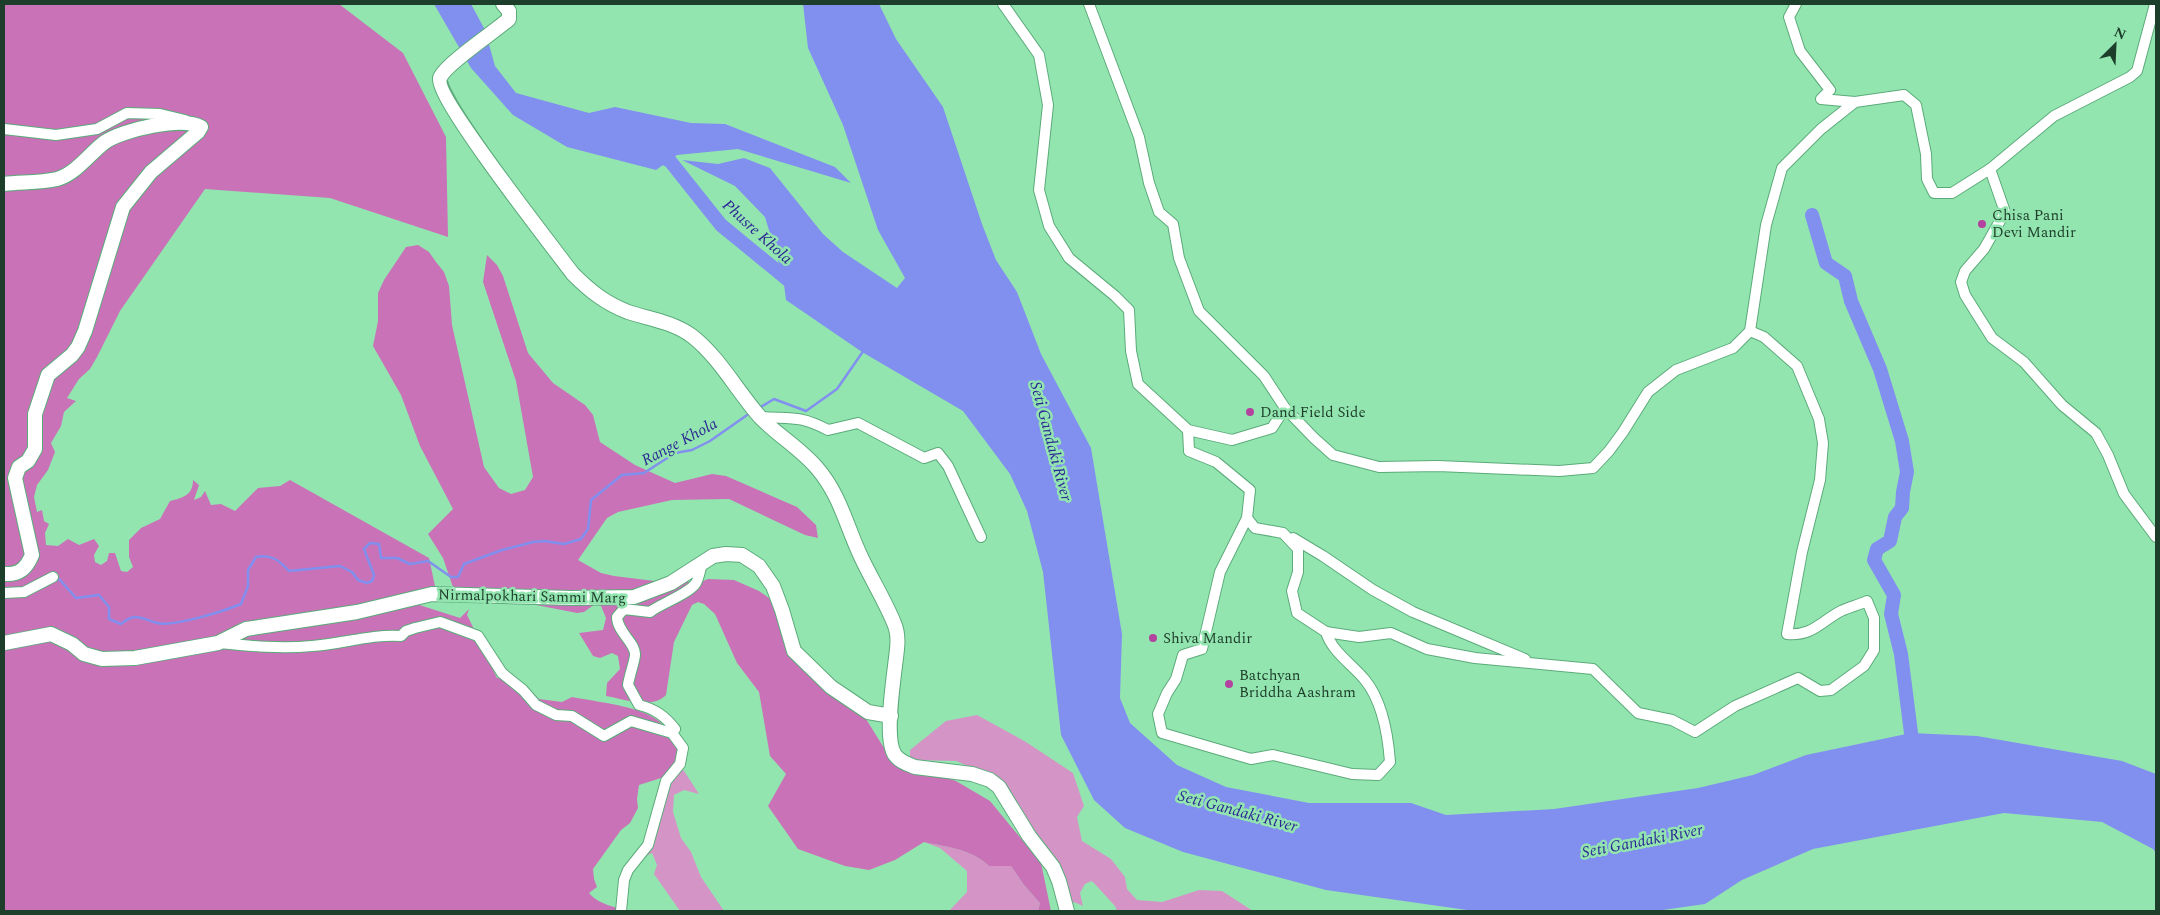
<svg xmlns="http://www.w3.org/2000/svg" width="2160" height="915" font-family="Spectral,serif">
<rect width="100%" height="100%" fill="#93e5b0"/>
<g fill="#d495c6">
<path d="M977 715 1026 742 1073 773 1084 806 1077 817 1082 841 1111 859 1125 877 1127 889 1137 900 1162 902 1199 890 1222 891 1253 911H1117L1115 906 1092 881 1085 884 1080 893 1083 906 1074 902 1068 909 1002 781 956 761 910 760V750L946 721Z"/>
<path d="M680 767 684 771 699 794 684 790 674 795 673 812 681 838 691 852 701 877 724 911H680L654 874 657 865 652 853 642 858 664 795Z"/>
<path d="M924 842C946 847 972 849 989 866H1011L1024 885 1040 903 1038 911H949L967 892V871L940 848Z"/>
</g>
<g fill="#c972b7">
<path d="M4 4H339L403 53 446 137 448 237 330 198 205 189 120 311 97 357 90 369 79 379 67 398 76 401 64 412 61 426 51 443 55 452 48 470 37 485 34 497 37 512 42 510 44 521 49 524 45 533 46 545 58 546 68 539 79 545 94 539 99 546 94 555 95 562 101 565 107 561 109 553H115L121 571 127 572 133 567 129 557V540L141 528 160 519 170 501C183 498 193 495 193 480L199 485 194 500 201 497 205 491 211 505 221 504 235 511 258 488 280 486 290 480 429 558 435 586 421 592 410 602 460 618 469 609 467 615 473 627 474 638 496 658 493 670 497 678 517 679 539 699 562 702 572 697C596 702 646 706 663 725 671 732 675 742 679 751L672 770 664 781 661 778 639 785 637 799 638 808 630 823 621 830 593 869 594 879 597 887 589 893C600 906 619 908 634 911H4Z"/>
<path d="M418 245 429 252 436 262 444 272 449 286 452 325 484 467 499 488 511 494 525 490 533 477 516 381 483 282 487 255 497 265 503 276 528 353 553 383 585 405 593 415 600 442 635 465 675 483 712 474 726 476 797 507 816 525 818 538 805 535 729 499 672 500 618 512 607 518 578 560 601 573 614 576 671 583 683 580 696 584 708 579 734 580 759 591 769 598 808 674 863 714 884 748 905 763 956 781 990 801 1041 863 1051 911H1038L1040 903 1024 885 1011 866H989C972 849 946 847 924 842L895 860 869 870 845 866 798 849 768 806 786 774 770 756 759 692 737 663 715 614 704 604 698 602 692 605 674 642 666 695C651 710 624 699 606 696L607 683 620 669 618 656 612 653 600 658 593 656 579 633 603 630 606 618 601 606 595 604 584 612 577 613 506 599 464 602 457 599 443 558 428 534 453 509 420 446 401 395 373 346 378 321V293L384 280 406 247Z"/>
</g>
<g fill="#8190ee">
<path d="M434 4H471L485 30 495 66 516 93 589 113 615 107 691 123 725 124 835 167 851 183 738 149 677 155 656 170 567 147 513 115 471 68Z"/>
<path d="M803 4H879L896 39 943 107 982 224 996 260 1017 292 1041 354 1091 448 1122 634 1120 698 1130 723 1177 765 1226 787 1309 803H1411L1446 815 1554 809 1698 788 1753 775 1806 755 1911 733 1977 736 2122 761 2156 774V853L2153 849 2102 822 2004 813 1813 849 1742 880 1705 904 1656 911H1474L1326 890 1183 852 1125 828 1094 800 1061 735 1043 572 1027 511 1010 474 963 411 862 352 786 300 783 277 765 217 735 186 682 160 718 164 744 158 770 168 823 234 843 252 897 288 905 278 878 230 843 125 808 48Z"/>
</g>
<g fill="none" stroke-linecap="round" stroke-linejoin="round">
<g stroke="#8190ee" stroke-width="2.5">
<path d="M759 408 774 399 806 411 837 389 864 350"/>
<path d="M54 578 60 580 76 598 99 595 109 607V619L121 624C136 611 141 619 157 623 174 627 224 611 241 604L248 586V570L256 557C271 554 279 560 289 571L340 566 352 572 358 580 367 583 372 581 374 575 364 549 370 543 379 544 381 558H397L410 564 428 561 451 577H458L464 564 502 550 533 542 544 541 564 544 581 539 588 529 591 500 622 475 644 473 675 453 692 450 710 441 750 413"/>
</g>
<g stroke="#8190ee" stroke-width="14">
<path d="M653 153 670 161 721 225 798 288"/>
<path d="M1812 215 1826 263 1845 276 1851 301 1880 369 1902 441 1907 472 1903 492 1902 508 1895 517 1890 541 1877 549 1874 560 1894 595 1891 614 1901 654 1911 733 1916 750"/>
</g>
<defs>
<g id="minor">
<path d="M1003 4 1039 55 1048 105 1039 190 1049 226 1069 258 1115 296 1129 310 1131 351 1138 384 1188 430 1232 440 1272 428 1285 408"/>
<path d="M1089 4 1139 137 1149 183 1159 212 1173 224 1179 258 1199 311 1264 376 1285 408 1314 438 1333 455 1379 467 1438 466 1559 471 1593 468 1609 451 1623 432 1648 392 1676 370 1733 348 1750 331 1766 225 1782 168 1821 129 1855 102 1904 95 1916 105 1926 154 1927 179 1934 193H1952L1990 169 2054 116 2130 77 2137 71 2155 4"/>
<path d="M1796 4 1789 17 1800 51 1830 90 1821 99 1855 102"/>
<path d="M4 129 56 135 97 129 127 113 160 114 185 120"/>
<path d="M1990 169 2005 212 1984 249 1965 271 1961 282 1965 295 1992 338 2024 362 2062 405 2096 433 2108 455 2124 494 2156 537"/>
<path d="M761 417C792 419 799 415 828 430L858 423 924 458 938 453 948 466 981 537"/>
<path d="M1188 430 1189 451 1216 462 1250 490 1247 518 1220 572 1202 649 1183 655 1176 679 1167 693 1158 714 1162 733 1251 759 1273 755 1352 774 1378 775 1390 762C1388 735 1383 702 1365 680 1352 664 1332 652 1326 632"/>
<path d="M1247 518 1255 528 1283 533 1298 549V572L1292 591 1297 613 1326 632 1359 637 1391 633 1427 649 1475 658 1593 669 1638 713 1672 720 1695 732 1735 706 1798 678 1820 691 1831 690 1864 666 1874 650V618L1867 601C1859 605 1849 607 1841 611 1820 622 1813 636 1787 634L1802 552 1820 480 1823 443 1819 419 1797 366 1764 337 1750 331"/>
<path d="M1293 538 1323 556 1373 590 1413 612 1525 659"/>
<path d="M4 593 24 592 53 577"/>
<path d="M219 643C250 646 281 649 312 646 342 644 371 634 401 636L406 631 415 628 440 622 478 636 502 673 523 690 536 705 556 715 572 716 604 736 631 721 672 733"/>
<path d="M621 911 624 880 628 870 648 845 666 781 680 764 683 748 672 733 675 729C665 716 655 709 639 705L628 685C629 677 635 660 635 655 636 643 617 632 617 617L624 609 650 612C660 604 689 594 696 583 699 578 700 570 702 564"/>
</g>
<g id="secondary">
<path d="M503 4 509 11V19C496 31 445 64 440 78 434 96 555 250 573 274 590 291 605 303 628 312 650 319 673 322 692 336 720 358 737 391 760 417 777 435 800 448 817 468 841 496 846 526 862 559 872 580 885 601 894 623 898 632 898 640 897 649 895 671 883 739 895 755 900 762 908 764 915 767L972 774 990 780 999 787 1029 836 1053 867 1059 881 1067 911"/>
<path d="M4 184C21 182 40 183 57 179 76 174 90 153 105 142 122 130 182 116 201 127L198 132 151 172 123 207 85 331 78 347 72 355 48 375 35 414V449L28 461 19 467 15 478 32 555C26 569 19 575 4 574"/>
<path d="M4 643 51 634 72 644 84 654 102 659 135 658 218 643 246 629 357 612 432 594 572 598 634 597 671 583 713 556 726 554 742 555 759 566 773 586 782 610 794 651 831 687 868 712 891 716"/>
</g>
</defs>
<use href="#minor" stroke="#5bab7a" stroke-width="12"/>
<use href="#secondary" stroke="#5bab7a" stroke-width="16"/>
<use href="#minor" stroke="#fff" stroke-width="10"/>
<use href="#secondary" stroke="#fff" stroke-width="14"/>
</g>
<g fill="#b3439f" stroke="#93e5b0" stroke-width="2">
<circle cx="1982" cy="224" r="5"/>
<circle cx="1250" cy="412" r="5"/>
<circle cx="1153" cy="638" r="5"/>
<circle cx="1229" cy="684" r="5"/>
</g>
<g text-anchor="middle" stroke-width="5" stroke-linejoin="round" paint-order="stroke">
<g font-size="15" fill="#1d3e2a" stroke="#93e5b0" text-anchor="start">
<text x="1992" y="220">Chisa Pani<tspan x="1992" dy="17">Devi Mandir</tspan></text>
<text x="1260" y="417">Dand Field Side</text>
<text x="1163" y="643">Shiva Mandir</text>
<text x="1239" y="680">Batchyan<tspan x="1239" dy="17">Briddha Aashram</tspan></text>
</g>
<g font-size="15" fill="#1d3e2a" stroke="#93e5b0">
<text transform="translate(532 596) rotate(1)" y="5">Nirmalpokhari Sammi Marg</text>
</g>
<g font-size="16" font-style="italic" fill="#2b2893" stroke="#93e5b0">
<text transform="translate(758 231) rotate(42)" y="6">Phusre Khola</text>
<text transform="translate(679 441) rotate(-28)" y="6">Range Khola</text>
<text transform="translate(1052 441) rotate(75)" y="6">Seti Gandaki River</text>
<text transform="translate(1238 810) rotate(15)" y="6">Seti Gandaki River</text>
<text transform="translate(1642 840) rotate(-11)" y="6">Seti Gandaki River</text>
</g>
</g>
<rect width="2160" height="915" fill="none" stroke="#1d3e2a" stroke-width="10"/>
<g transform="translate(2115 45) rotate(24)" stroke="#93e5b0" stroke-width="4" paint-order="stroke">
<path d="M0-4L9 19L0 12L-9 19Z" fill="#1d3e2a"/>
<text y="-8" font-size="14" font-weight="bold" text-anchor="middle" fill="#1d3e2a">N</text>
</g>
</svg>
